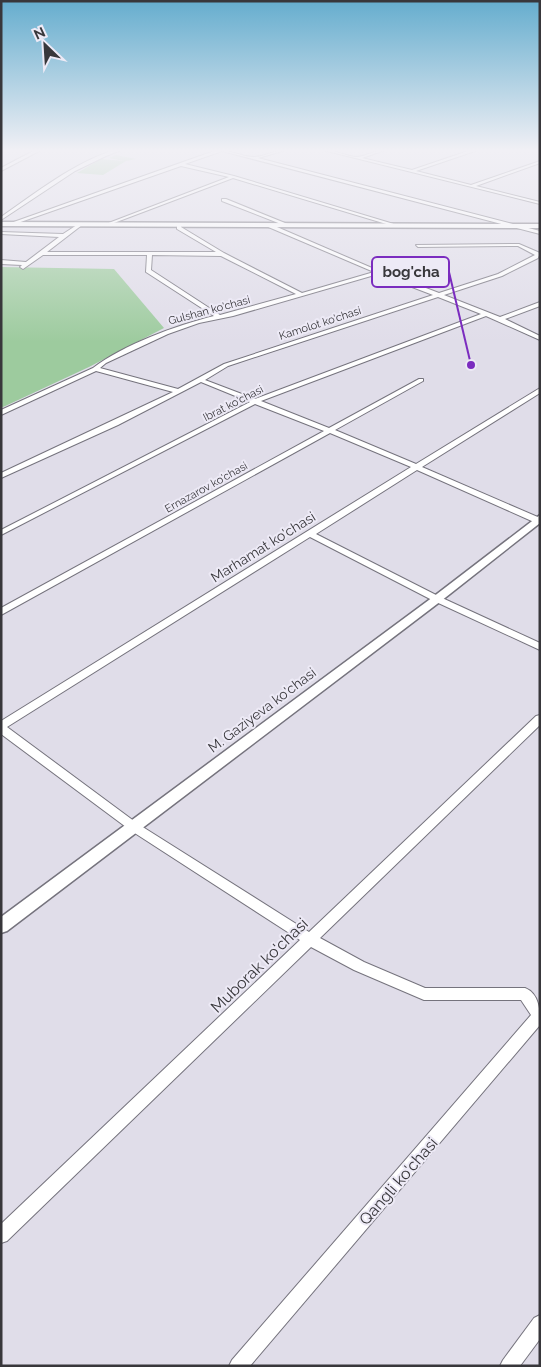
<svg xmlns="http://www.w3.org/2000/svg" width="541" height="1367" font-family="Raleway,sans-serif">
<rect width="100%" height="100%" fill="#e0dde9"/>
<g fill="#9dcb9e">
<path d="M116 155 136 159 126 161 103 175 77 173 101 159 124 161 109 158Z"/>
<path d="M1 267 114 269 164 328 89 367 1 408Z"/>
</g>
<g fill="none" stroke-linecap="round" stroke-linejoin="round">
<defs>
<g id="minor">
<path d="M35 150H41L1 171V168Z"/>
<path d="M114 150H121L106 156 75 171 1 220V217C37 192 72 164 114 150Z"/>
<path d="M217 150C230 150 243 157 254 157 264 157 275 150 286 150L258 158 540 231V234L222 151 185 164 234 176 397 225 393 226 233 178 106 226V224L229 177 181 166 12 225 8 224Z"/>
<path d="M323 150C335 150 345 156 356 157 365 157 375 150 385 150L362 158 412 170 471 150H478L416 171 471 185 540 161V163L476 186 540 202V204Z"/>
<path d="M222 199H226L290 225 286 226 222 201Z"/>
<path d="M80 223 82 225 47 252H216L177 229V225L179 224 181 225V227L224 253 302 293 374 272 266 226V224H270L379 271 406 264V266L384 272 439 293 498 274 535 255 518 246 418 247 416 245 519 244 540 253 538 258 502 276 444 295 500 317 540 302V306L505 319 540 336V340L486 316 261 401 329 428 419 379H423V381L335 430 416 464 540 388V393L422 467 540 518V522H534L417 470 316 534 440 597 540 643V650L434 601 310 537 7 727 138 824 309 932 536 716 540 715V725L320 938 364 962 425 988H525C540 994 540 1012 540 1025L250 1366H229L232 1360 531 1015 521 1000H424L354 970 311 947 7 1241 1 1243V1224L300 940 130 830 1 734V721L411 467 330 433 1 615V608L324 431 255 404 1 535V530L250 402 201 382 118 425 1 478V473L173 392 96 371 1 415V410L93 368C123 345 177 325 214 316L146 272 147 255H43L23 269 20 267 22 265 1 264V260L26 262 59 237 1 234V232L63 234ZM152 255 221 256 296 294 220 315 151 270ZM378 274 433 295 224 364 178 389 100 368 106 363 168 334 199 323 233 316ZM438 297 481 314 255 399 205 380 228 366Z"/>
<path d="M540 1315V1339L520 1366H500L503 1360 534 1318Z"/>
</g>
<g id="tertiary">
<path d="M1 222 540 224V228L1 226Z"/>
<path d="M540 515V523L441 601 7 931 1 933V917L433 597Z"/>
</g>
</defs>
<use href="#minor" stroke="#75737d" stroke-width="2"/>
<use href="#tertiary" stroke="#75737d" stroke-width="3"/>
<use href="#minor" fill="#fff" fill-rule="evenodd"/>
<use href="#tertiary" fill="#fff" fill-rule="evenodd"/>
</g>
<linearGradient id="sky" x2="0" y2="1"><stop stop-color="#65adce"/><stop offset="0.44" stop-color="#f1f0f5"/><stop offset="1" stop-color="#f1f0f5" stop-opacity="0"/></linearGradient>
<rect width="541" height="342" fill="url(#sky)"/>
<g text-anchor="middle" stroke-width="4" stroke-linejoin="round" paint-order="stroke">
<g font-size="11" fill="#38373b" stroke="#edeaf6">
<text transform="translate(209 310) rotate(-15)" y="4">Gulshan ko'chasi</text>
<text transform="translate(320 323) rotate(-18)" y="4">Kamolot ko'chasi</text>
<text transform="translate(233 403) rotate(-27)" y="4">Ibrat ko'chasi</text>
<text transform="translate(206 487) rotate(-29)" y="4">Ernazarov ko'chasi</text>
</g>
<g font-size="14" fill="#38373b" stroke="#edeaf6">
<text transform="translate(263 547) rotate(-32)" y="5">Marhamat ko'chasi</text>
<text transform="translate(262 710) rotate(-37)" y="5">M. Gaziyeva ko'chasi</text>
</g>
<g font-size="16" fill="#38373b" stroke="#edeaf6">
<text transform="translate(259 965) rotate(-44)" y="6">Muborak ko'chasi</text>
<text transform="translate(398 1181) rotate(-49)" y="6">Qangli ko'chasi</text>
</g>
</g>
<path fill="none" stroke="#7b2cbf" stroke-width="2" d="M471 365L449 272"/>
<circle fill="#7b2cbf" stroke="#edeaf6" stroke-width="2" cx="471" cy="365" r="5"/>
<rect fill="#edeaf6" stroke="#7b2cbf" stroke-width="2" x="372" y="257" width="77" height="30" rx="5"/>
<g font-size="15" text-anchor="middle" font-weight="bold" fill="#38373b">
<text x="411" y="277">bog'cha</text>
</g>
<rect width="541" height="1367" fill="none" stroke="#38373b" stroke-width="5"/>
<g transform="translate(45 45) rotate(335)" stroke="#edeaf6" stroke-width="4" paint-order="stroke">
<path d="M0-4L9 19L0 12L-9 19Z" fill="#38373b"/>
<text y="-8" font-size="14" font-weight="bold" text-anchor="middle" fill="#38373b">N</text>
</g>
</svg>
